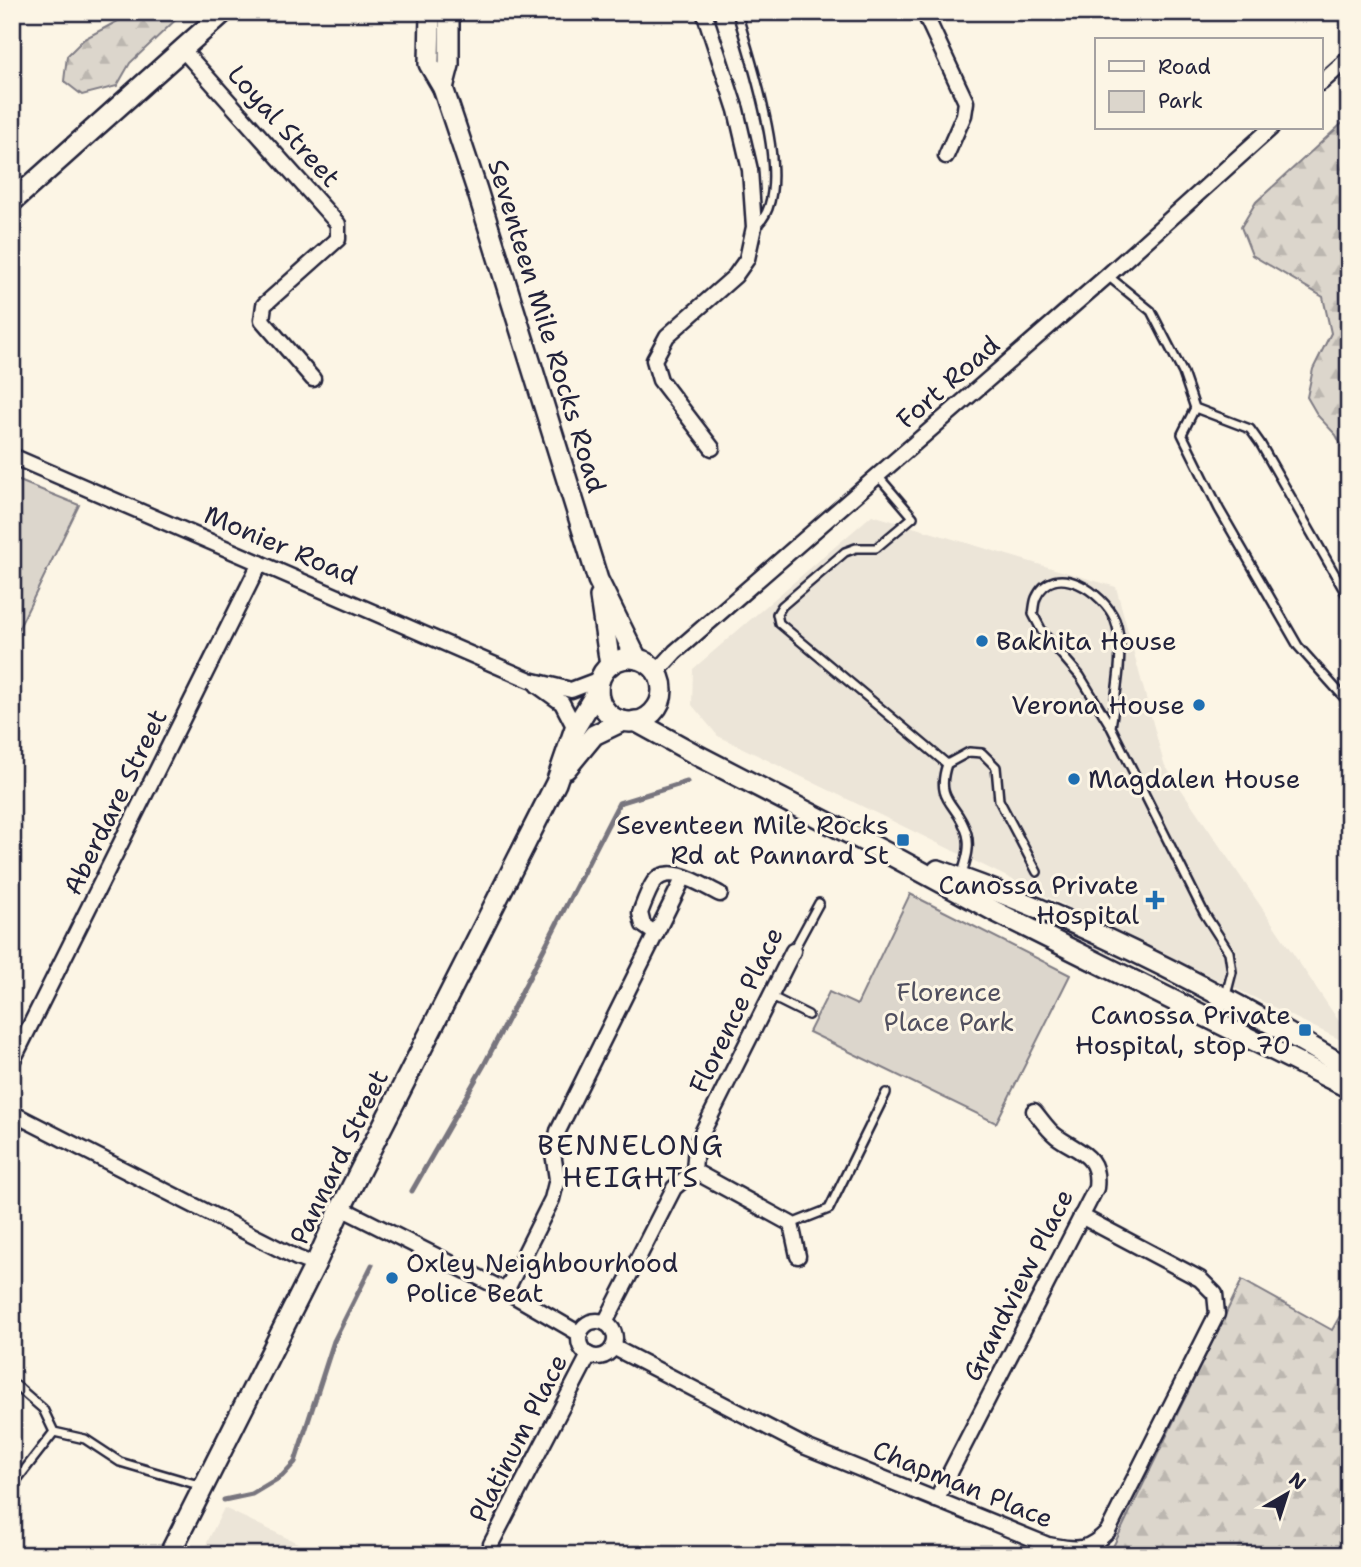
<svg xmlns="http://www.w3.org/2000/svg" width="1361" height="1567" font-family="'Shantell Sans',sans-serif">
<defs>
<pattern id="forest-firs" width="22" height="20" patternUnits="userSpaceOnUse" patternTransform="scale(1.75)"><rect width="22" height="20" fill="#dcd6cc"/><path d="M5 1l3.5 6h-7zM16 11l3.5 6h-7z" fill="#bcb7b0"/></pattern>
</defs>
<rect width="100%" height="100%" fill="#fcf5e5"/>
<filter id="ink" filterUnits="userSpaceOnUse"><feTurbulence type="fractalNoise" baseFrequency=".0143" numOctaves="2"/><feDisplacementMap in="SourceGraphic" scale="14" xChannelSelector="R" yChannelSelector="G"/><feConvolveMatrix kernelMatrix="1 2 1 2 8 2 1 2 1" color-interpolation-filters="sRGB"/></filter>
<g filter="url(#ink)">
<g fill="#ece5d8">
<path d="M872 515 1116 587 1164 764 1349 1036V1044L718 736 692 705 693 669Z"/>
<path d="M224 1508 323 1555H201Z"/>
</g>
<g fill="url(#forest-firs)" stroke="#7f7c84" stroke-width="2">
<path d="M125 12H184L130 63 117 86 82 95 64 81 67 56 84 39 127 16Z"/>
<path d="M1349 117V460L1336 435 1318 416 1307 397 1313 369 1331 333 1323 297 1252 255 1241 227 1256 202Z"/>
<path d="M1242 1280 1332 1330 1349 1300V1555H1109Z"/>
</g>
<g fill="#dcd6cc" stroke="#7f7c84" stroke-width="2">
<path d="M12 478 79 505 12 642Z"/>
<path d="M910 894 1070 975 996 1123 809 1032 829 992 857 1005Z"/>
</g>
<g fill="none" stroke-linecap="round" stroke-linejoin="round">
<g stroke="#78757e" stroke-width="5">
<path d="M412 1191 484 1065 619 803 687 782"/>
<path d="M224 1500 252 1494 282 1476 295 1462 334 1341 372 1265"/>
</g>
<defs>
<g id="lane">
<path d="M737 12C749 57 800 197 754 227"/>
<path d="M1108 276 1151 311 1183 373 1195 408 1250 429 1260 443 1349 599"/>
<path d="M1195 408 1182 434 1219 509 1298 646 1349 703"/>
<path d="M878 476 913 517 876 548H856L845 552 782 606 777 614 779 623 947 764"/>
<path d="M1111 727C1115 698 1126 648 1115 620 1104 593 1054 558 1036 598 1034 603 1034 609 1033 614L1043 633 1080 676 1111 727 1204 913 1229 952 1232 972 1225 999 1215 1021"/>
<path d="M961 877C965 863 971 849 967 834 959 803 934 803 947 764L969 752 982 753 996 767 999 800 1037 872"/>
<path d="M793 951 819 903"/>
<path d="M770 996 808 1015"/>
<path d="M791 1224 829 1209 886 1093"/>
<path d="M12 1382 43 1409 54 1432 85 1439 120 1462 202 1486"/>
<path d="M12 1486 54 1432"/>
</g>
<g id="street">
<path d="M704 12 736 110 750 170 754 227 747 259 735 276 667 336 654 360 660 380 712 448"/>
<path d="M924 12 966 102 964 115 946 156"/>
<path d="M183 50 338 224V239L264 305 262 320 313 379"/>
<path d="M1321 83 1349 58"/>
<path d="M12 456 530 680 571 690 600 679"/>
<path d="M656 673 675 652 1107 276 1271 128"/>
<path d="M537 685 562 703 575 728"/>
<path d="M656 934 643 925 640 913C644 903 648 891 654 882 669 862 703 886 720 894"/>
<path d="M12 1062 260 563"/>
<path d="M12 1113 297 1258 315 1265"/>
<path d="M694 1171 791 1224 798 1256"/>
<path d="M341 1208 506 1291 580 1334"/>
<path d="M506 1291 552 1199 557 1179 553 1153 558 1131 684 877"/>
<circle cx="597" cy="1339" r="18"/>
<path d="M605 1323 674 1188 694 1171 696 1145 793 951"/>
<path d="M613 1347 806 1447 1048 1545C1077 1550 1086 1553 1108 1531L1217 1314 1215 1294 1200 1279 1081 1216"/>
<path d="M936 1500 1096 1188C1100 1154 1079 1153 1056 1136 1047 1129 1041 1119 1034 1111"/>
<path d="M491 1544 589 1355"/>
</g>
<g id="secondary">
<path d="M430 12 429 64 443 88 477 190 598 580 637 659"/>
<path d="M443 88 449 65V12"/>
<path d="M12 202 224 12"/>
<path d="M600 597 610 665"/>
<circle cx="630" cy="690" r="32"/>
<path d="M635 721 697 755 887 853 996 912 1349 1088"/>
<path d="M566 769 594 735 623 721"/>
<path d="M938 870C1079 918 1221 992 1349 1069"/>
<path d="M169 1555 315 1265 341 1208 556 783 575 728 598 690"/>
</g>
</defs>
<use href="#lane" stroke="#22223b" stroke-width="12"/>
<use href="#street" stroke="#22223b" stroke-width="19"/>
<use href="#secondary" stroke="#22223b" stroke-width="24"/>
<use href="#lane" stroke="#fcf5e5" stroke-width="7"/>
<use href="#street" stroke="#fcf5e5" stroke-width="14"/>
<use href="#secondary" stroke="#fcf5e5" stroke-width="19"/>
</g>
</g>
<g fill="#1f6fb2" stroke="#fcf5e5" stroke-width="2.5">
<circle cx="982" cy="641" r="7"/>
<circle cx="1199" cy="705" r="7"/>
<circle cx="1074" cy="779" r="7"/>
<rect x="896" y="833" width="14" height="14" rx="3.5"/>
<path d="M1151.5 889.5h7v7h7v7h-7v7h-7v-7h-7v-7h7z"/>
<rect x="1298" y="1023" width="14" height="14" rx="3.5"/>
<circle cx="392" cy="1278" r="7"/>
</g>
<g text-anchor="middle" stroke-width="6" stroke-linejoin="round" paint-order="stroke">
<g font-size="26" fill="#22223b" stroke="#fcf5e5">
<text transform="translate(284 126) rotate(48)" y="9">Loyal Street</text>
<text transform="translate(547 326) rotate(73)" y="9">Seventeen Mile Rocks Road</text>
<text transform="translate(948 382) rotate(-41)" y="9">Fort Road</text>
<text transform="translate(281 545) rotate(23)" y="9">Monier Road</text>
<text transform="translate(115 802) rotate(-64)" y="9">Aberdare Street</text>
<text transform="translate(736 1010) rotate(-64)" y="9">Florence Place</text>
<text transform="translate(339 1157) rotate(-64)" y="9">Pannard Street</text>
<text transform="translate(1018 1285) rotate(-63)" y="9">Grandview Place</text>
<text transform="translate(518 1438) rotate(-63)" y="9">Platinum Place</text>
<text transform="translate(963 1484) rotate(22)" y="9">Chapman Place</text>
</g>
<g font-size="26" fill="#22223b" stroke="#fcf5e5" text-anchor="end">
<text x="996" y="650" text-anchor="start">Bakhita House</text>
<text x="1185" y="714">Verona House</text>
<text x="1088" y="788" text-anchor="start">Magdalen House</text>
<text x="889" y="834">Seventeen Mile Rocks<tspan x="889" dy="30">Rd at Pannard St</tspan></text>
<text x="1139" y="894">Canossa Private<tspan x="1139" dy="30">Hospital</tspan></text>
<text x="1291" y="1024">Canossa Private<tspan x="1291" dy="30">Hospital, stop 70</tspan></text>
<text x="406" y="1272" text-anchor="start">Oxley Neighbourhood<tspan x="406" dy="30">Police Beat</tspan></text>
</g>
<g font-size="26" fill="#504f5f" stroke="#fcf5e5">
<text x="949" y="1001">Florence<tspan x="949" dy="30">Place Park</tspan></text>
</g>
<g font-size="28" letter-spacing="2" fill="#22223b" stroke="#fcf5e5">
<text x="631" y="1155">BENNELONG<tspan x="631" dy="32">HEIGHTS</tspan></text>
</g>
</g>
<rect width="1361" height="1567" fill="none" stroke="#fcf5e5" stroke-width="42"/>
<rect x="21" y="21" width="1319" height="1525" fill="none" stroke="#22223b" stroke-width="2.5" filter="url(#ink)"/>
<rect x="1095" y="38" width="228" height="91" fill="#fcf5e5" stroke="#a5a1a1" stroke-width="2"/>
<rect x="1109" y="61" width="35" height="10" fill="#fcf5e5" stroke="#a5a1a1" stroke-width="2"/>
<text x="1158" y="74" font-size="21" fill="#22223b">Road</text>
<rect x="1109" y="91" width="35" height="21" fill="#dcd6cc" stroke="#a5a1a1" stroke-width="2"/>
<text x="1158" y="108" font-size="21" fill="#22223b">Park</text>
<g transform="translate(1287 1494) rotate(39)" stroke="#fcf5e5" stroke-width="5" paint-order="stroke">
<path d="M0-5L12 26L0 18L-12 26Z" fill="#22223b"/>
<text y="-10" font-size="19" font-weight="bold" text-anchor="middle" fill="#22223b">N</text>
</g>
</svg>
